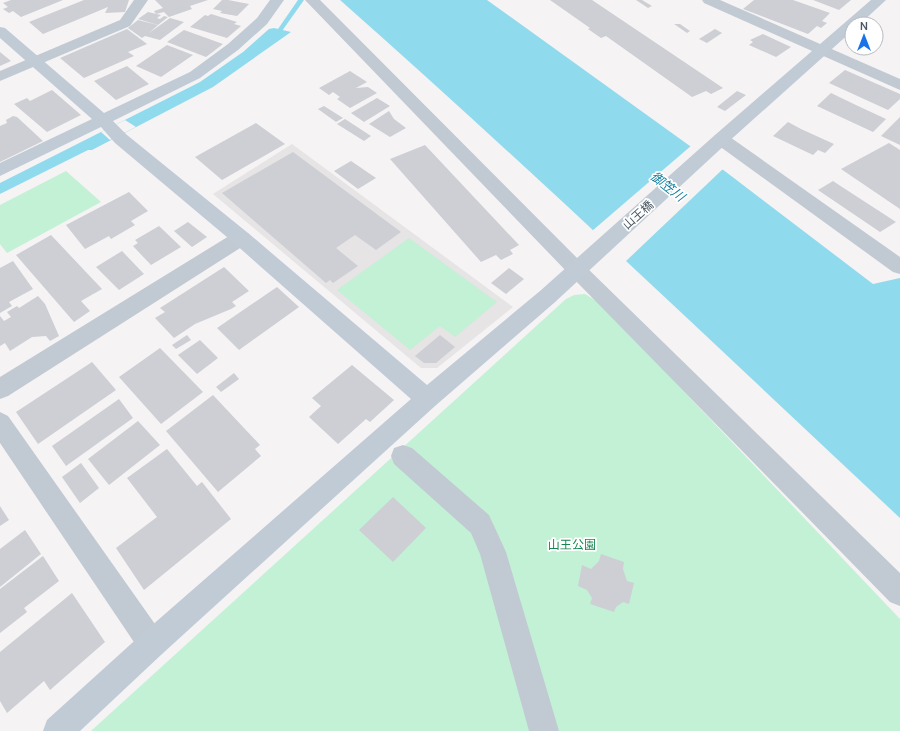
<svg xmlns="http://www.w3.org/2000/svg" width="900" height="731" font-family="Manrope,'Noto Sans JP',sans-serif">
<rect width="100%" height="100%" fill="#f5f3f3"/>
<path fill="#e6e4e5" d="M292 144 513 307 437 368H421L213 194Z"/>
<g fill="#c3f1d5">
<path d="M66 171 101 202 7 253 0 244V205Z"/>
<path d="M409 238 497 302 455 337 440 326 410 350 337 290Z"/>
<path d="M585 294 600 303 900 619V731H91L566 299 574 295Z"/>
</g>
<g fill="#90daee">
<path d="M340 0H487L726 172 873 284 900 278V518C714 344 530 168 340 0Z"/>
<path d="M274 28 291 32 213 87 92 150H88L0 194V183L200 82 243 52 269 29Z"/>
</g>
<g fill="#f5f3f3">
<path d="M125 120 136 127 110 140 101 132Z"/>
<path d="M692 145 724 168 625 262 592 231Z"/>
</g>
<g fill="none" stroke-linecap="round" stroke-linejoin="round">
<path fill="#90daee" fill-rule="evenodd" d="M298 0H304L282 31 275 37H271V35L278 29Z"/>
</g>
<g fill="#cdcfd5">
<path d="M11 0H63L21 17 13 11 9 13 3 9 8 7 3 3Z"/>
<path d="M84 0H129L125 12 105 13 108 7 43 34 29 22Z"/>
<path d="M155 0H208L190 6 192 9 169 17 164 12 156 14 154 11 163 8Z"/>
<path d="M222 0H228L249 4 237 16 220 13 222 11 213 9Z"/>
<path d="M550 0H592L723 88 711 94 706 91 692 97 606 36 601 38 588 29 590 28Z"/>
<path d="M636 0H642L652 6 648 8Z"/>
<path d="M754 0H793L830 13 822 21 827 23 821 28 817 26 808 34 743 9Z"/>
<path d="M813 0H851L839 10Z"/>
<path d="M148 12 161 15 157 18 160 19 164 16 168 17 158 25 138 19Z"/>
<path d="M211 14 237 22 234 24 241 26 227 38 190 27 205 15 208 16Z"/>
<path d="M170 18 184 22 160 40 145 36 142 38 128 28 138 20 158 25 149 33Z"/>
<path d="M674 24H680L690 31 687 33Z"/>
<path d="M127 29 147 44 128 52 134 56 84 78 60 58Z"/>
<path d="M715 29 722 33 707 43 699 39Z"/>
<path d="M184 30 223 44 206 57 167 42Z"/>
<path d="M763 34 778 41 791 47 776 57 749 45 753 42 750 40Z"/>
<path d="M167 45 193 55 161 77 136 66Z"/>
<path d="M0 52 11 61 0 66Z"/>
<path d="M127 66 149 84 116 100 94 81Z"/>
<path d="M845 70 900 94V99L888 110 829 83Z"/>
<path d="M350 71 367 82 356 88 368 87 377 93 350 108 337 99 346 93 340 97 333 92 329 95 319 88Z"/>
<path d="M52 90 81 115 47 132 14 104 27 98 30 101Z"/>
<path d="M737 91 746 95 725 111 717 107Z"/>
<path d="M831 93 858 106 886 119 873 132 817 106Z"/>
<path d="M377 98 390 106 364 122 351 113Z"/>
<path d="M324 106 343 118 336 122 318 109Z"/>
<path d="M389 111 394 119 406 128 390 137 369 124Z"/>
<path d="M13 116 17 117 43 141 0 162V126L7 123 6 120Z"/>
<path d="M900 117V145L881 136Z"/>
<path d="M345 119 371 136 364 141 337 124Z"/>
<path d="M788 122 801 129 834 144 825 153 818 150 813 155 773 136Z"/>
<path d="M256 123 285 144 222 180 195 157Z"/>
<path d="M889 143 900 150V209L841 169Z"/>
<path d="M425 145 519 245 510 250 513 254 501 260 496 255 481 262 390 159Z"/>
<path d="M293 152 401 232 376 250 355 235 336 248 358 266 333 283 330 280 326 283 222 193Z"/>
<path d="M351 161 376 178 358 189 334 171Z"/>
<path d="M833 181 839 185 896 222 880 232 818 190Z"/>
<path d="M129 192 148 211 131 221 135 225 111 239 109 236 85 249 66 225Z"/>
<path d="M188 222 207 237 192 247 174 231Z"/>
<path d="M159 226 181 247 151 265 133 246 138 243 135 240Z"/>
<path d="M51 235 102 289 81 301 90 311 74 322 16 255Z"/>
<path d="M122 251 144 274 119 290 96 267Z"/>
<path d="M13 261 33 289 9 302 12 306 0 313V268Z"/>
<path d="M224 267 249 291 232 302 236 306 231 309 195 324 174 338 155 318 165 312 160 308Z"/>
<path d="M509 268 524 279 506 294 491 283Z"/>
<path d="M277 287 299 307 239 350 217 328Z"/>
<path d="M38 296 45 304 59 336 50 341 46 336 32 337 10 351 5 343 0 346V316L4 321 11 317 7 312 17 306 19 308Z"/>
<path d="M187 335 191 340 176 349 172 345Z"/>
<path d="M440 335 455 347 436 363H424L415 356Z"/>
<path d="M200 340 218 358 197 374 178 355Z"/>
<path d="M160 348 203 392 161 424 119 377Z"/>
<path d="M92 362 116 390 38 444 16 412Z"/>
<path d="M352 365 394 400 370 422 366 419 338 444 309 417 321 406 312 398Z"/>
<path d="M234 373 239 379 221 392 216 387Z"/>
<path d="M213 395 260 445 255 449 261 456 218 492 166 431Z"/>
<path d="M119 399 133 418 66 466 52 446Z"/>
<path d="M138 421 160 445 109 485 88 459Z"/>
<path d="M167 449 197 486 202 482 231 519 144 590 116 548 157 517 127 478Z"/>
<path d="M81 463 99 488 80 503 62 477Z"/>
<path d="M393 497 426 528 393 562 359 530Z"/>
<path d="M0 506 9 520 0 526Z"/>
<path d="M25 530 41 554 0 587V549Z"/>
<path d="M601 554 624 562 623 569 627 581 634 583 629 604 623 602 616 607 614 612 590 604 592 598 587 590 578 586 582 565 591 569 599 561Z"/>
<path d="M43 556 59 581 24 608 27 612 0 633V589Z"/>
<path d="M72 593 105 642 50 690 44 681 7 713 0 701V652Z"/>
</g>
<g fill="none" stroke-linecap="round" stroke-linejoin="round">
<g fill="#c1cad2" fill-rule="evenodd">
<path d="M134 0H148L130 26 0 81V71L120 20Z"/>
<path d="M305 0H320L584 265 900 573V606L890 602 570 275Z"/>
<path d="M702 0H720L900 79V90L704 3Z"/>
<path d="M721 134 727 135 900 257V274L893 272 715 143 713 139 715 135Z"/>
<path d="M241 231 248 233 251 238 248 243 8 396 0 399V377L234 233Z"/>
<path d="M0 412 8 416 162 634 166 644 162 654 152 658 142 654 0 443Z"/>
<path d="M403 445 412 448 489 515 506 552 559 731H529L480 554 471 533 394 464 391 456 394 448Z"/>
</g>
<path fill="#c1cbd6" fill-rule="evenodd" d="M270 0H284L267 24 238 50 200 78 113 121 127 135 248 233 427 385 540 291 715 135 871 0H886L860 24H852V31L727 143 554 303 435 406 162 654 80 731H43L47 720 142 634 411 399 234 243 115 143 101 127 0 176V163L92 119 0 38V27L5 28 104 113 190 72 228 44 257 18Z"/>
</g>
<g text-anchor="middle" stroke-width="3.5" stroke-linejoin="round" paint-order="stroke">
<g font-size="12" fill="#4a5661" stroke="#fff">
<text transform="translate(638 215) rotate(-42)" y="4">山王橋</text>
</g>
<g font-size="12" fill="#17864f" stroke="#fff">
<text x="572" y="549">山王公園</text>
</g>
<g font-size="13" font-style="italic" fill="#0c7c9b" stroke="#fff">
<text transform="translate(668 186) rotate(38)" y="5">御笠川</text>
</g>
</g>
<g transform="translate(864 36)"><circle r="19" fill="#ffffff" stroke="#b7bbc0"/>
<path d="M0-3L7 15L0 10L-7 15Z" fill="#1a73e8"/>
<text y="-6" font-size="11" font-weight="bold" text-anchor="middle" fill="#4a5661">N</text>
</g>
</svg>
